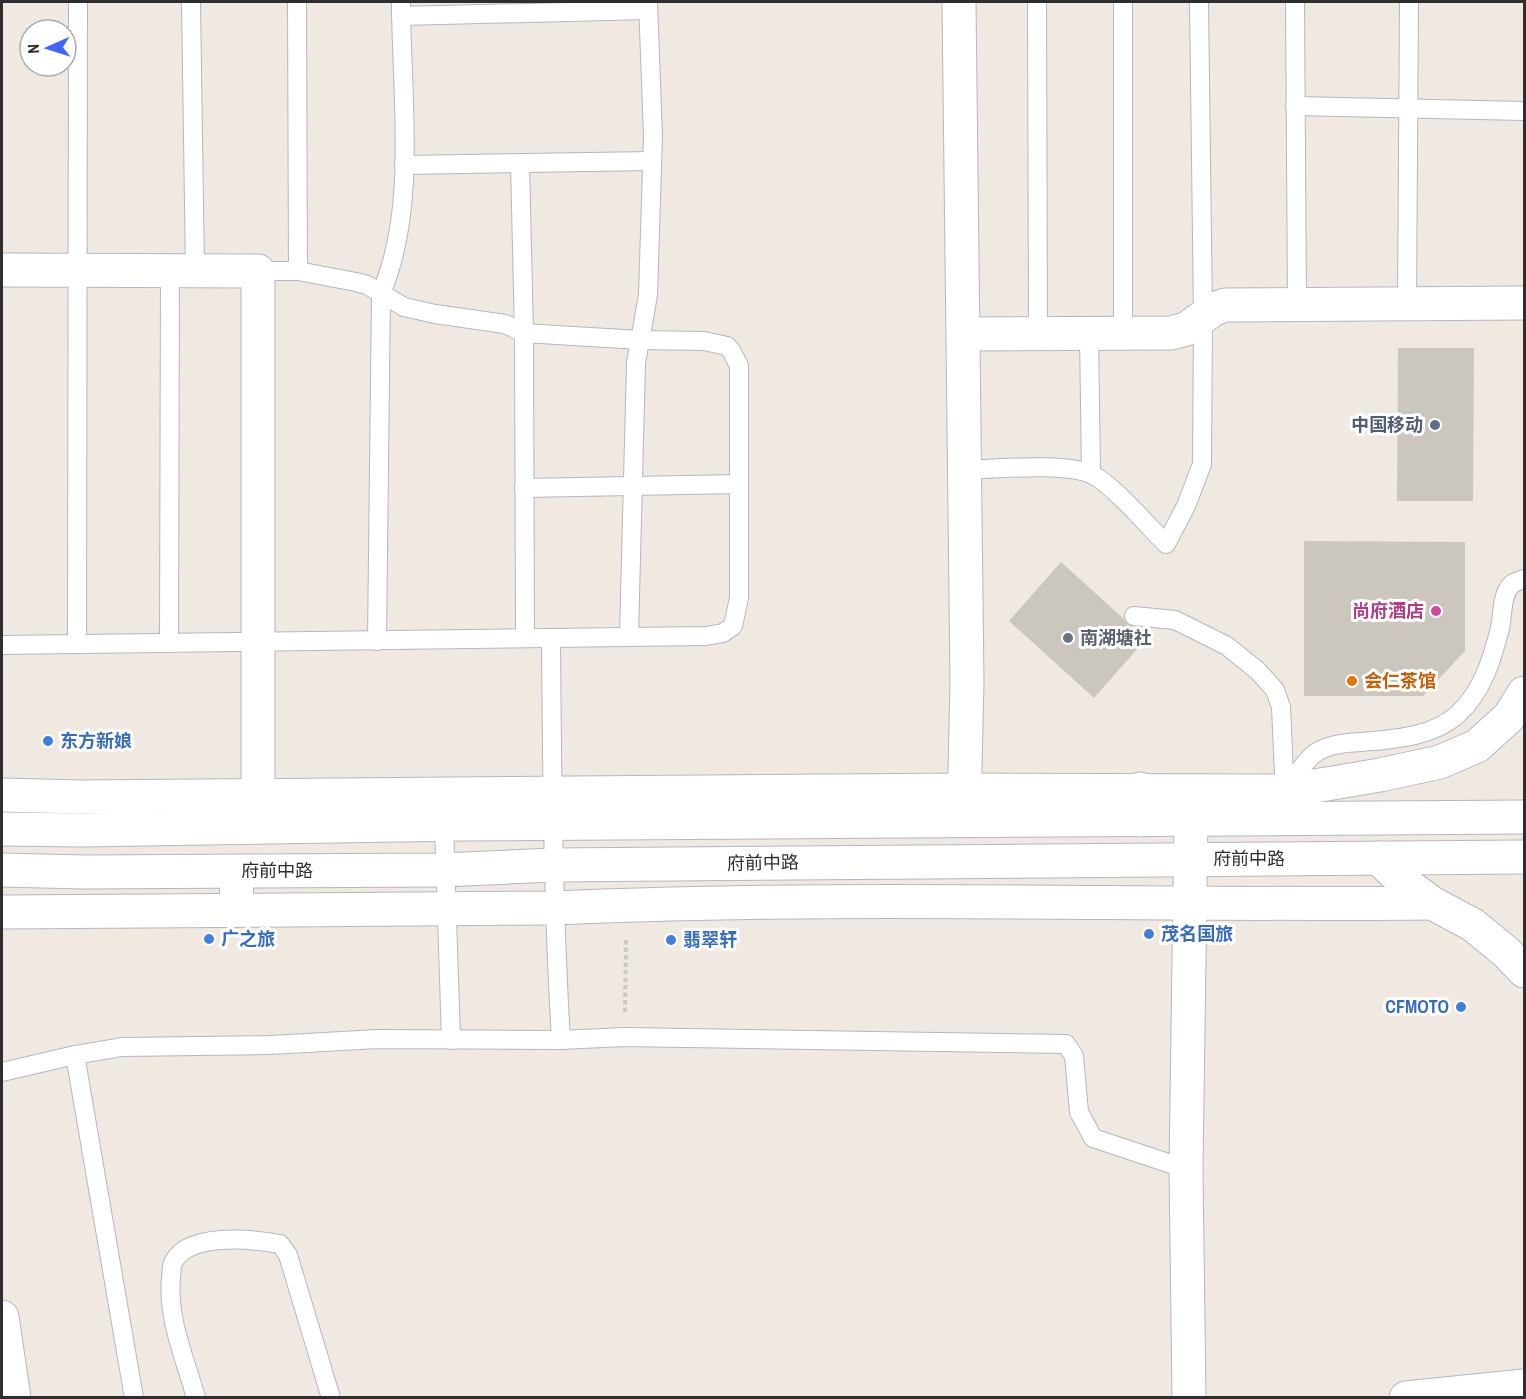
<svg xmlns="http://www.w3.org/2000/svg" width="1526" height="1399" font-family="'Archivo Narrow','Noto Sans SC',sans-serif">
<rect width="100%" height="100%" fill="#efe9e1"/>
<g fill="#cbc7bf">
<path d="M1398 348H1474L1473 501H1397Z"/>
<path d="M1304 541 1465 542V651L1423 696H1304Z"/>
<path d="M1061 562 1146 639 1094 698 1009 621Z"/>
</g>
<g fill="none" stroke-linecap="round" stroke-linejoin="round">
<defs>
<g id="service">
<path d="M191 2 195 271"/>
<path d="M297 2 298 271"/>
<path d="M1037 2 1038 332"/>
<path d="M1123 2V334"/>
<path d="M1295 2 1297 305"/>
<path d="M401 16 648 10"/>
<path d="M1295 106 1524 111"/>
<path d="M520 163 524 333 525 638"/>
<path d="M404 165 652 161"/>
<path d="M1407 304 1409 2"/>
<path d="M1089 334 1091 473"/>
<path d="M965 470C995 469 1068 462 1093 475 1114 486 1147 525 1166 544L1186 506 1202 464 1203 316 1199 2"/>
<path d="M524 488 739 484"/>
<path d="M1134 616 1175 620 1227 646 1258 671 1275 690 1281 707 1285 796"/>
<path d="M629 636 636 363 648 295 653 136 648 2"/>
<path d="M551 638C552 772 553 906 561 1040"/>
<path d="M377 641 381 293C418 209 401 92 401 2"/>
<path d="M169 643 170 270"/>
<path d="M77 644 78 2"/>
<path d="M2 645 706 636 723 633 733 626 739 598V366L732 352 727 346 704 341 640 340 524 333 505 324 435 314 404 307 367 285 356 282 298 271H258"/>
<path d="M1285 790C1294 779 1303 763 1314 754 1327 744 1346 743 1362 742 1394 739 1433 737 1458 714 1482 692 1492 660 1500 628 1503 616 1501 594 1512 584 1515 582 1521 580 1524 579"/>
<path d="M444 825 451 1040"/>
<path d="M2 1072 75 1055"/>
<path d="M134 1398 75 1055 122 1047 270 1045 378 1039 561 1040 624 1037 1066 1044 1074 1056 1079 1112 1093 1138 1186 1169"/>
<path d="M196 1398C185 1358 167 1319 171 1277 172 1273 171 1266 173 1263 187 1232 253 1239 280 1244L288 1255 331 1398"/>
</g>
<g id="minor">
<path d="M959 2 967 682 964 811"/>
<path d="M2 270 258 271V816"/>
<path d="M964 334 1171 333 1186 329 1214 309 1225 305 1524 303"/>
<path d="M2 795 81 797 965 790 1285 791"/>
<path d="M2 912 555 908C847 895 1139 906 1432 903"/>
<path d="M1189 1398 1186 1169 1191 820"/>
<path d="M1406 1398 1524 1386"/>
</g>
<path id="tertiary" d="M2 1317 14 1398"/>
<g id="secondary">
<path d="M1285 791 1380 775 1440 762 1477 746 1509 717 1524 693"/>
<path d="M1139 820 1140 789"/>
<path d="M2 829 81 830 465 824 1524 817"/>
<path d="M1378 858 1406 884 1432 903 1473 925 1506 952 1524 971"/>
<path d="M2 870 84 872 444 870 553 865 1524 857"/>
<path d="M236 872 237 910"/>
</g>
</defs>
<use href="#service" stroke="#b4b7c1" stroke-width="20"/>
<use href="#minor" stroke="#b4b7c1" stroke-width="35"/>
<use href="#tertiary" stroke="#b4b7c1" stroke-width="35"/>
<use href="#secondary" stroke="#b4b7c1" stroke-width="35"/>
<path stroke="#c9c9c9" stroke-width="4" stroke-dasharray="4.5 3" stroke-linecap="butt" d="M625 1012 626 939"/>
<use href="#service" stroke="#fff" stroke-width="18"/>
<use href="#minor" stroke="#fff" stroke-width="33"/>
<use href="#tertiary" stroke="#fff" stroke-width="33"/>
<use href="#secondary" stroke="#fff" stroke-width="33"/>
</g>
<circle fill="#5c6f8a" stroke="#fff" stroke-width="2" cx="1435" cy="425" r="6"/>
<circle fill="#d1479c" stroke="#fff" stroke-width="2" cx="1436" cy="611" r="6"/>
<circle fill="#6b7280" stroke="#fff" stroke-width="2" cx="1068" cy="638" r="6"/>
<circle fill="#e8710a" stroke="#fff" stroke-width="2" cx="1352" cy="681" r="6"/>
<g fill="#3f7fe0" stroke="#fff" stroke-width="2">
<circle cx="48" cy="741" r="6"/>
<circle cx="1149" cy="934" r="6"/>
<circle cx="209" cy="939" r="6"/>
<circle cx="671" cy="940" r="6"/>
<circle cx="1461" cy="1007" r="6"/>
</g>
<g text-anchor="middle" stroke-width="6" stroke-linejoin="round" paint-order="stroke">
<g font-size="18" font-weight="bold" fill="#4e5e75" stroke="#fff" text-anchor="end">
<text x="1423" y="431">中国移动</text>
</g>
<g font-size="18" font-weight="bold" fill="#b23c85" stroke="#fff" text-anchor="end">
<text x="1424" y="617">尚府酒店</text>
</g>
<g font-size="18" font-weight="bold" fill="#5b616d" stroke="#fff" text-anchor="start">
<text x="1080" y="644">南湖塘社</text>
</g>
<g font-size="18" font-weight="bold" fill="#c56008" stroke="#fff" text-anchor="start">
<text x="1364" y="687">会仁茶馆</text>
</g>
<g font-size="18" font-weight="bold" fill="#366cbe" stroke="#fff" text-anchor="start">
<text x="60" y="747">东方新娘</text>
<text x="1161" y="940">茂名国旅</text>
<text x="221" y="945">广之旅</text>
<text x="683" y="946">翡翠轩</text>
<text x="1449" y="1013" text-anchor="end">CFMOTO</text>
</g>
<g font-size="18" fill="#2e2e2e" stroke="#fff">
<text x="1249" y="865">府前中路</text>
<text transform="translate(763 863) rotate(-1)" y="6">府前中路</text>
<text x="277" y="877">府前中路</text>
</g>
</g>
<rect width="1526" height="1399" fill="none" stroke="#2e2e2e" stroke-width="6"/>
<g transform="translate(48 48) rotate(267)"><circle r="28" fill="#ffffff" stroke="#ababab" stroke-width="1.5"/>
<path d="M0-4.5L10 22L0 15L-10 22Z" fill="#4264fb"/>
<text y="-9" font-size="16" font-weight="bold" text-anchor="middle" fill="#2e2e2e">N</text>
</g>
</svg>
